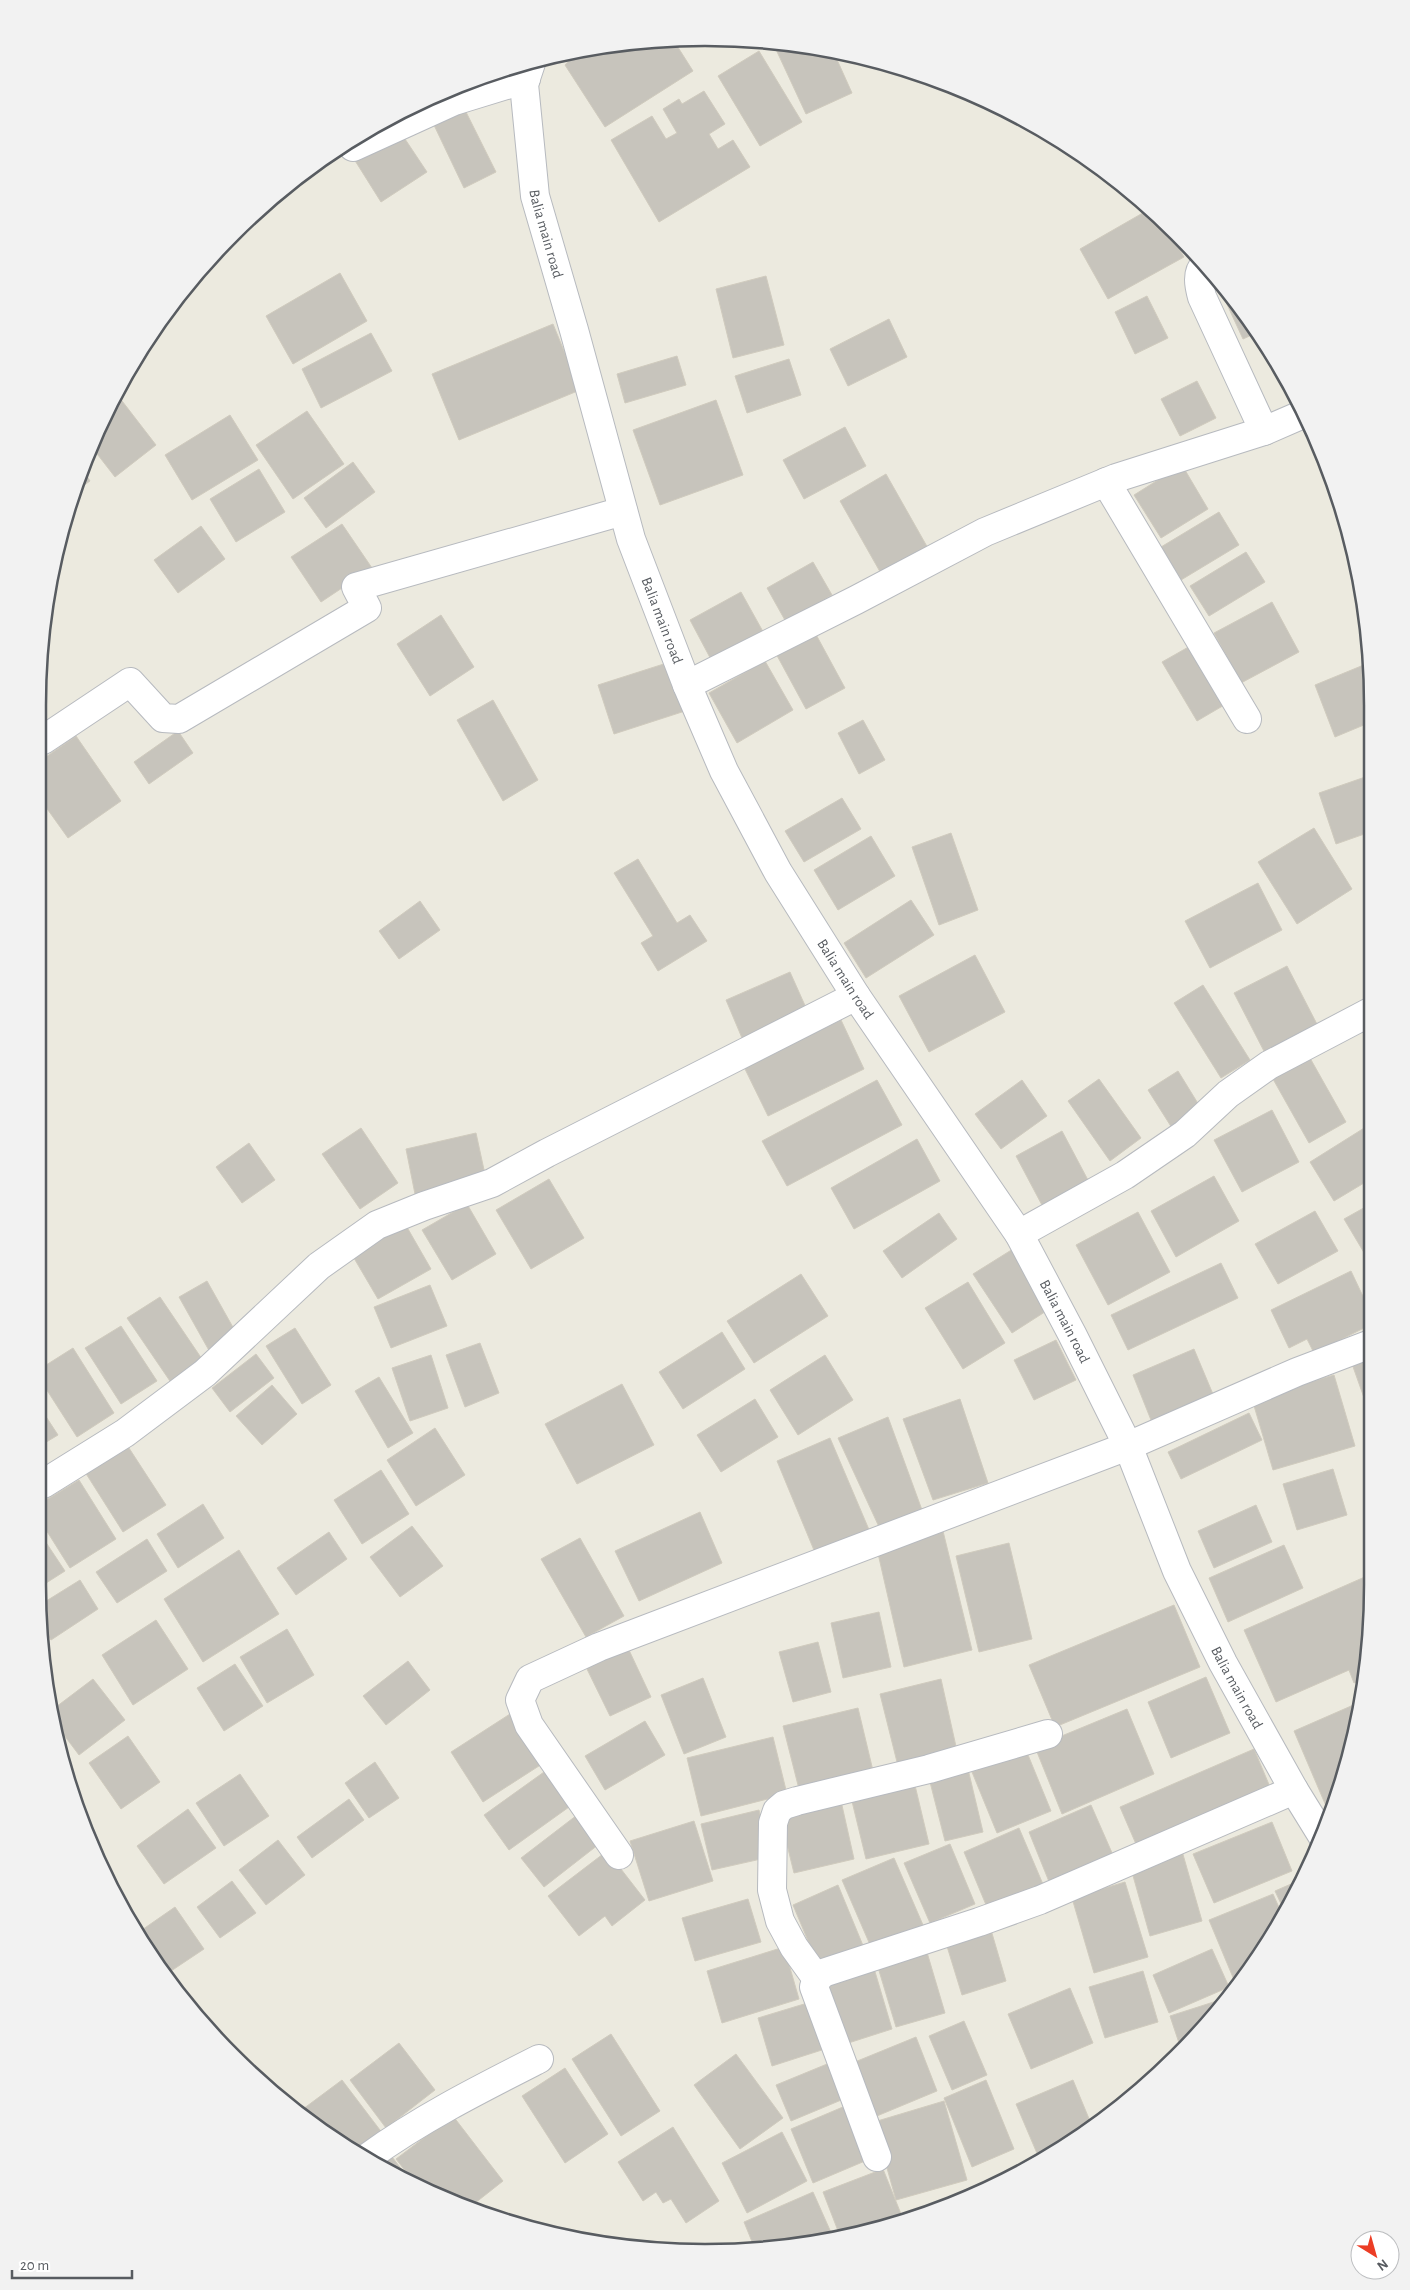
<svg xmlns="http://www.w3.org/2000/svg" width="1410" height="2290" font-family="'Alegreya Sans',sans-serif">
<rect width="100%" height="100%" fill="#eceadf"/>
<g fill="#c7c4bc" stroke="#d0cbbe">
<path d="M674 41 693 71 605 127 565 65 576 53 618 43Z"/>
<path d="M773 43 834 53 852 93 806 114Z"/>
<path d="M759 51 802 122 760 146 718 76Z"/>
<path d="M704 91 725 124 709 134 718 149 733 140 750 167 659 222 611 140 652 116 666 139 677 133 663 109 679 99 682 104Z"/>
<path d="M464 108 496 172 464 188 433 123Z"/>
<path d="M399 130 427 172 381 202 354 159Z"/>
<path d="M1148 210 1167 228 1184 257 1108 299 1080 249Z"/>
<path d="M340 273 367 321 293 364 266 316Z"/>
<path d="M1213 274 1256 333 1243 339Z"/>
<path d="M766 276 784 345 733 358 716 289Z"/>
<path d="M1147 296 1168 338 1135 354 1115 312Z"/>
<path d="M889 319 907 357 848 386 830 349Z"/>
<path d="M553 324 580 390 459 440 432 374Z"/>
<path d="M371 333 392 371 321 408 302 369Z"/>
<path d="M677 356 686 385 625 403 617 374Z"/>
<path d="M789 359 801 395 747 413 735 376Z"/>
<path d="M1197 381 1216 418 1180 436 1161 399Z"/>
<path d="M119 397 156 445 115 477 91 446Z"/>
<path d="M716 400 743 475 660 505 633 430Z"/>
<path d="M307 411 344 464 293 499 256 445Z"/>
<path d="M230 415 258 460 192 500 165 455Z"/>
<path d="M845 427 866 466 804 499 783 460Z"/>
<path d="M353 462 375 492 326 528 304 498Z"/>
<path d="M1182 465 1208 509 1161 538 1134 495Z"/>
<path d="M259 469 285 512 236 542 210 499Z"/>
<path d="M83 470 90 481 77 490Z"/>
<path d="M886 474 929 550 883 577 840 501Z"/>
<path d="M1219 512 1239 545 1181 580 1161 547Z"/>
<path d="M342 524 372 568 321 602 291 557Z"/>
<path d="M201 526 225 559 178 593 154 560Z"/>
<path d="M1246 552 1265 582 1209 616 1190 586Z"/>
<path d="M813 562 832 595 786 622 767 588Z"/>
<path d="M741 592 766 637 715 667 690 620Z"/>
<path d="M1272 602 1299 652 1241 683 1214 633Z"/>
<path d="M441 615 474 667 430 696 397 644Z"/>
<path d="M813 629 845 688 806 709 774 650Z"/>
<path d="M1192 645 1226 704 1197 721 1162 662Z"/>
<path d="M765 661 793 710 737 743 709 693Z"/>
<path d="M670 662 685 711 614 734 598 685Z"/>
<path d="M1371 662V722L1335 737 1315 685Z"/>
<path d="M493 700 538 780 503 801 457 720Z"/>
<path d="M863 720 885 760 859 774 838 733Z"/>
<path d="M178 731 193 753 149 784 134 762Z"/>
<path d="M76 736 121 801 68 838 43 803V759Z"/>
<path d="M1371 775 1370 832 1336 844 1319 793Z"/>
<path d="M842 798 861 829 804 862 785 831Z"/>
<path d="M1314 828 1352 889 1297 924 1258 862Z"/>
<path d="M951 833 978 910 939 925 912 847Z"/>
<path d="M871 836 895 876 838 910 814 870Z"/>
<path d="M638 859 677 923 690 915 707 941 658 971 641 943 653 936 614 873Z"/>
<path d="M1258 883 1282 930 1210 968 1185 921Z"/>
<path d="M911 900 934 935 866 978 844 943Z"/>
<path d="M420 901 440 930 399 959 379 931Z"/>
<path d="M975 955 1005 1012 929 1052 899 996Z"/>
<path d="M1287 966 1320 1030 1267 1057 1234 993Z"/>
<path d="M790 972 807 1010 742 1038 726 1000Z"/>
<path d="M1203 985 1250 1060 1221 1078 1174 1003Z"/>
<path d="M841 1020 864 1069 768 1116 744 1067Z"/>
<path d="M1310 1058 1346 1122 1309 1143 1273 1079Z"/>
<path d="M1178 1071 1202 1110 1172 1128 1148 1090Z"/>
<path d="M1099 1079 1141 1138 1110 1161 1068 1101Z"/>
<path d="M877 1080 902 1125 787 1186 762 1141Z"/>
<path d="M1022 1080 1047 1116 1001 1149 975 1114Z"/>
<path d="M1272 1110 1299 1162 1242 1192 1214 1140Z"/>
<path d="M1369 1125V1180L1334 1201 1310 1162Z"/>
<path d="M361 1128 398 1183 360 1209 322 1154Z"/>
<path d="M1062 1131 1089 1182 1043 1207 1016 1156Z"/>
<path d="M476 1133 486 1179 415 1194 406 1149Z"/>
<path d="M917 1139 940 1181 854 1229 831 1188Z"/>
<path d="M249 1143 275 1180 242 1203 216 1167Z"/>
<path d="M1214 1176 1239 1221 1176 1257 1151 1211Z"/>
<path d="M549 1179 584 1238 531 1269 496 1210Z"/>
<path d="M467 1204 496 1254 452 1280 422 1230Z"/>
<path d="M1369 1205V1261L1344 1219Z"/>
<path d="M1315 1211 1338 1251 1278 1284 1255 1244Z"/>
<path d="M1138 1212 1170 1272 1108 1305 1076 1245Z"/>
<path d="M939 1213 957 1239 902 1278 883 1251Z"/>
<path d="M404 1222 431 1269 378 1299 351 1253Z"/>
<path d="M1013 1249 1051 1308 1012 1333 973 1274Z"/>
<path d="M1221 1263 1238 1298 1128 1350 1111 1315Z"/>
<path d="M1351 1271 1368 1307V1326L1314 1353 1307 1339 1289 1348 1271 1310Z"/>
<path d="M801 1274 828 1316 754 1363 727 1321Z"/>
<path d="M207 1281 239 1338 211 1354 179 1297Z"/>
<path d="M968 1282 1005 1343 963 1369 925 1308Z"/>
<path d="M430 1285 447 1326 391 1348 374 1307Z"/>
<path d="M160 1297 204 1362 172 1384 127 1318Z"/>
<path d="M121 1326 157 1381 121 1404 85 1348Z"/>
<path d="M295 1328 331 1385 302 1404 266 1346Z"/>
<path d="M722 1332 745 1369 683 1409 659 1372Z"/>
<path d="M1056 1340 1076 1380 1034 1400 1014 1360Z"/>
<path d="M480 1343 499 1393 465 1407 446 1355Z"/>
<path d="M73 1348 114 1413 77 1437 43 1384V1367Z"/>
<path d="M1194 1349 1215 1399 1153 1425 1133 1375Z"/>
<path d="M256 1354 274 1378 230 1412 212 1388Z"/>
<path d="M431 1355 448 1408 410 1421 392 1368Z"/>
<path d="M825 1355 853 1400 798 1435 770 1390Z"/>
<path d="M1368 1356V1409L1351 1361Z"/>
<path d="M1334 1375 1355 1446 1273 1470 1252 1399Z"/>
<path d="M379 1377 413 1433 388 1448 355 1391Z"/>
<path d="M622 1384 654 1445 577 1484 545 1424Z"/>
<path d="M272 1385 297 1414 262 1445 236 1416Z"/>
<path d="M755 1399 778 1437 721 1472 697 1435Z"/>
<path d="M960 1399 988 1483 933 1500 903 1419Z"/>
<path d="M43 1412 58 1435 43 1444Z"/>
<path d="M1249 1413 1262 1440 1181 1479 1168 1452Z"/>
<path d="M888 1417 922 1510 880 1529 838 1438Z"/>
<path d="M435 1428 465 1475 416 1506 387 1460Z"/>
<path d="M830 1438 870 1532 816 1555 777 1461Z"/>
<path d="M127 1445 166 1505 123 1532 85 1472Z"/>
<path d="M1333 1469 1347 1515 1297 1530 1283 1484Z"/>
<path d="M381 1470 409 1514 362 1544 334 1500Z"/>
<path d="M79 1480 116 1539 70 1568 43 1525V1502Z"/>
<path d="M203 1504 224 1538 178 1568 157 1534Z"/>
<path d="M1256 1505 1272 1542 1214 1568 1198 1531Z"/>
<path d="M700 1512 722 1563 639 1601 615 1551Z"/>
<path d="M412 1526 443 1566 400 1597 370 1557Z"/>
<path d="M942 1527 972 1650 904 1667 877 1549Z"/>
<path d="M329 1532 347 1559 296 1595 277 1568Z"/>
<path d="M43 1538 65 1571 43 1585Z"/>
<path d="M580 1538 624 1616 586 1637 541 1559Z"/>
<path d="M147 1539 167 1571 117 1603 96 1572Z"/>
<path d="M1009 1543 1032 1639 979 1652 956 1556Z"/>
<path d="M1284 1545 1303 1588 1228 1622 1209 1578Z"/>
<path d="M239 1550 279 1614 203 1662 164 1599Z"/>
<path d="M1367 1576 1365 1678 1354 1683 1349 1670 1276 1702 1244 1630Z"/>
<path d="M80 1580 98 1609 51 1640 43 1628V1603Z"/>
<path d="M1174 1605 1200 1667 1055 1727 1029 1665Z"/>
<path d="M879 1612 891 1667 843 1678 831 1623Z"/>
<path d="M156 1620 188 1669 133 1705 102 1655Z"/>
<path d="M287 1629 314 1675 267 1703 240 1657Z"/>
<path d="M818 1642 831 1692 793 1702 779 1652Z"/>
<path d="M628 1648 651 1697 610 1716 586 1667Z"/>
<path d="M408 1661 430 1690 386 1725 363 1696Z"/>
<path d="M235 1664 263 1706 224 1731 197 1688Z"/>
<path d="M1206 1677 1230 1733 1171 1758 1148 1702Z"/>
<path d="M703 1678 726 1737 684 1754 661 1695Z"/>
<path d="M93 1679 125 1720 79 1755 55 1723 52 1710Z"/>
<path d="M941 1679 957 1751 898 1766 880 1694Z"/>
<path d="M1358 1703 1329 1813 1294 1731Z"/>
<path d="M858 1708 874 1775 800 1793 783 1726Z"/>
<path d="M1127 1709 1154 1774 1062 1814 1035 1747Z"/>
<path d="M510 1714 542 1764 483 1802 451 1752Z"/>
<path d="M645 1721 665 1755 605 1790 585 1756Z"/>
<path d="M128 1736 160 1782 121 1809 89 1763Z"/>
<path d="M773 1737 787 1794 701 1816 687 1758Z"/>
<path d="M1254 1749 1273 1794 1139 1851 1120 1807Z"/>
<path d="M1026 1750 1051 1811 997 1833 972 1772Z"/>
<path d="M375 1762 399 1798 369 1818 345 1783Z"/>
<path d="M551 1767 576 1802 509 1850 484 1815Z"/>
<path d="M968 1769 983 1832 945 1841 929 1778Z"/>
<path d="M240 1774 269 1816 224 1846 196 1803Z"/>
<path d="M913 1777 929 1844 866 1859 850 1793Z"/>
<path d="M349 1799 364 1820 312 1858 297 1837Z"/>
<path d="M841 1801 854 1859 794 1873 780 1816Z"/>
<path d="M1091 1805 1116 1862 1052 1889 1029 1832Z"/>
<path d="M188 1809 216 1848 164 1884 137 1846Z"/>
<path d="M759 1810 770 1857 712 1870 701 1824Z"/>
<path d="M581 1812 603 1841 544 1887 521 1858Z"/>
<path d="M694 1821 713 1881 649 1901 630 1841Z"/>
<path d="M1272 1822 1292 1871 1214 1903 1193 1854Z"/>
<path d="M1019 1828 1045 1889 989 1912 964 1852Z"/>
<path d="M278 1840 305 1875 266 1905 239 1870Z"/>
<path d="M950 1844 975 1904 930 1923 904 1863Z"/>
<path d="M607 1851 645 1900 612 1926 605 1916 579 1936 548 1896Z"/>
<path d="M1182 1851 1202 1921 1150 1936 1130 1865Z"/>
<path d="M894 1858 923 1925 871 1947 842 1880Z"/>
<path d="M232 1881 256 1913 220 1938 197 1907Z"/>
<path d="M1298 1881 1283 1908 1275 1891Z"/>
<path d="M1125 1882 1148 1957 1094 1973 1072 1898Z"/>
<path d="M838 1885 864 1948 819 1967 793 1905Z"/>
<path d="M1273 1894 1281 1912 1237 1987 1209 1920Z"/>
<path d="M748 1899 761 1942 695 1961 682 1918Z"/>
<path d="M175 1907 204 1949 165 1975 139 1932Z"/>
<path d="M991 1930 1006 1981 962 1995 946 1943Z"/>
<path d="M784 1947 799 1999 722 2023 707 1971Z"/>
<path d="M926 1949 945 2013 896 2027 877 1964Z"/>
<path d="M1212 1949 1229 1987 1169 2013 1153 1975Z"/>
<path d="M873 1965 892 2029 839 2046 819 1981Z"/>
<path d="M1143 1971 1158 2022 1105 2038 1089 1987Z"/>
<path d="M1070 1988 1093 2043 1031 2069 1008 2014Z"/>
<path d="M1223 1999 1224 2003 1182 2052 1170 2016Z"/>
<path d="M814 2001 828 2048 772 2066 758 2018Z"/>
<path d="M964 2021 987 2075 952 2090 929 2036Z"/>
<path d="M611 2034 660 2111 621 2136 572 2059Z"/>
<path d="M916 2037 937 2091 872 2118 850 2064Z"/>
<path d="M399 2043 435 2090 386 2128 350 2080Z"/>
<path d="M736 2054 783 2118 740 2149 694 2085Z"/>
<path d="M832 2062 846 2098 791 2121 776 2085Z"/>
<path d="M565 2068 608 2134 565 2163 522 2096Z"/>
<path d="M342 2080 383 2134 359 2152 334 2140 299 2112Z"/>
<path d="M986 2080 1014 2149 972 2167 944 2098Z"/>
<path d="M1073 2080 1092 2126 1076 2140 1039 2158 1016 2104Z"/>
<path d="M944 2101 967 2180 896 2200 874 2122Z"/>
<path d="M850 2104 872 2158 813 2183 791 2129Z"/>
<path d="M453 2116 503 2181 470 2207 410 2177 396 2159Z"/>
<path d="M673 2127 719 2201 686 2223 671 2199 663 2203 656 2192 643 2201 618 2162Z"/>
<path d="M782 2132 807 2181 747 2213 722 2163Z"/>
<path d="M389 2153 406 2175 378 2161Z"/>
<path d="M883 2169 903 2219 840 2236 823 2192Z"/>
<path d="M813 2192 833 2237 792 2247 755 2249 744 2222Z"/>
</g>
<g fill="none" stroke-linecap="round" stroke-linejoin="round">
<defs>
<g id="minor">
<path id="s1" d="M531 63 524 84 535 196 574 330 631 539 687 685 724 771 778 872 856 996 1019 1234 1072 1334 1128 1446 1177 1571 1223 1663 1294 1790 1323 1837"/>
<path d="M353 147 454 101 526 79"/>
<path d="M1264 431 1301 415"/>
<path d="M1106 482 1247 719"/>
<path d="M687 685 856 600 985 532 1116 478 1264 431 1202 297C1199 286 1196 273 1205 264"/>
<path d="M43 740 130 682 163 718 179 719 367 608 356 587 623 511"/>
<path d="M1019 1234 1125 1175 1185 1134 1228 1094 1269 1065 1370 1012"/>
<path d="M43 1484 125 1433 205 1373 319 1266 377 1225 424 1206 492 1183 547 1153 856 996"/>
<path d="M619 1855 529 1725 520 1700 530 1679 599 1647 1128 1446 1297 1372 1368 1345"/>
<path d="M817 1979 794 1947 780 1921 772 1890 773 1823 777 1811 784 1805 797 1801 929 1769 1048 1734"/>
<path d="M368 2157C422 2118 480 2089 539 2059"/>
<path d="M877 2157 814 1987 817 1979 823 1973 979 1922 1040 1900 1294 1790"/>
</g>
</defs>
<use href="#minor" stroke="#b7babf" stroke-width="30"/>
<use href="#minor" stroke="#fff" stroke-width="28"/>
</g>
<g text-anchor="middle" stroke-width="4" stroke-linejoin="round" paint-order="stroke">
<g font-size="15" fill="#585c61" stroke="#fff">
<text dy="5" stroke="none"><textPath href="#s1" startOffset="174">Balia main road</textPath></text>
<text dy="5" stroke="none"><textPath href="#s1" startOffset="578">Balia main road</textPath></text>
<text dy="5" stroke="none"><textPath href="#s1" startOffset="982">Balia main road</textPath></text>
<text dy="5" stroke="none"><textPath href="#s1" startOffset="1389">Balia main road</textPath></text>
<text dy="5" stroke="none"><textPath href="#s1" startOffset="1794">Balia main road</textPath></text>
</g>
</g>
<path d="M0 0H1410V2290H0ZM705 46H705A659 659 0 0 1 1364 705V1585A659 659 0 0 1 705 2244H705A659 659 0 0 1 46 1585V705A659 659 0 0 1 705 46Z" fill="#f2f2f2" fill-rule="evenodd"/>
<path fill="none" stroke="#585c61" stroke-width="2.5" d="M705 46H705A659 659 0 0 1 1364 705V1585A659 659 0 0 1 705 2244H705A659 659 0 0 1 46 1585V705A659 659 0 0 1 705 46Z"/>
<g transform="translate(1375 2255) rotate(143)"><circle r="24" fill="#ffffff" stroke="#bcbec0"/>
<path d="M0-4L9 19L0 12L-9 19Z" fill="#ec3d25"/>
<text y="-8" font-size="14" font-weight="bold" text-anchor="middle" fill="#585c61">N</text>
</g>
<path d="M12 2270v8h120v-8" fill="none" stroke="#585c61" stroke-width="2.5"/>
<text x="20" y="2270" font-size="15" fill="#585c61" stroke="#ffffff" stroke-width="4" paint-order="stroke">20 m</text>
</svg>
